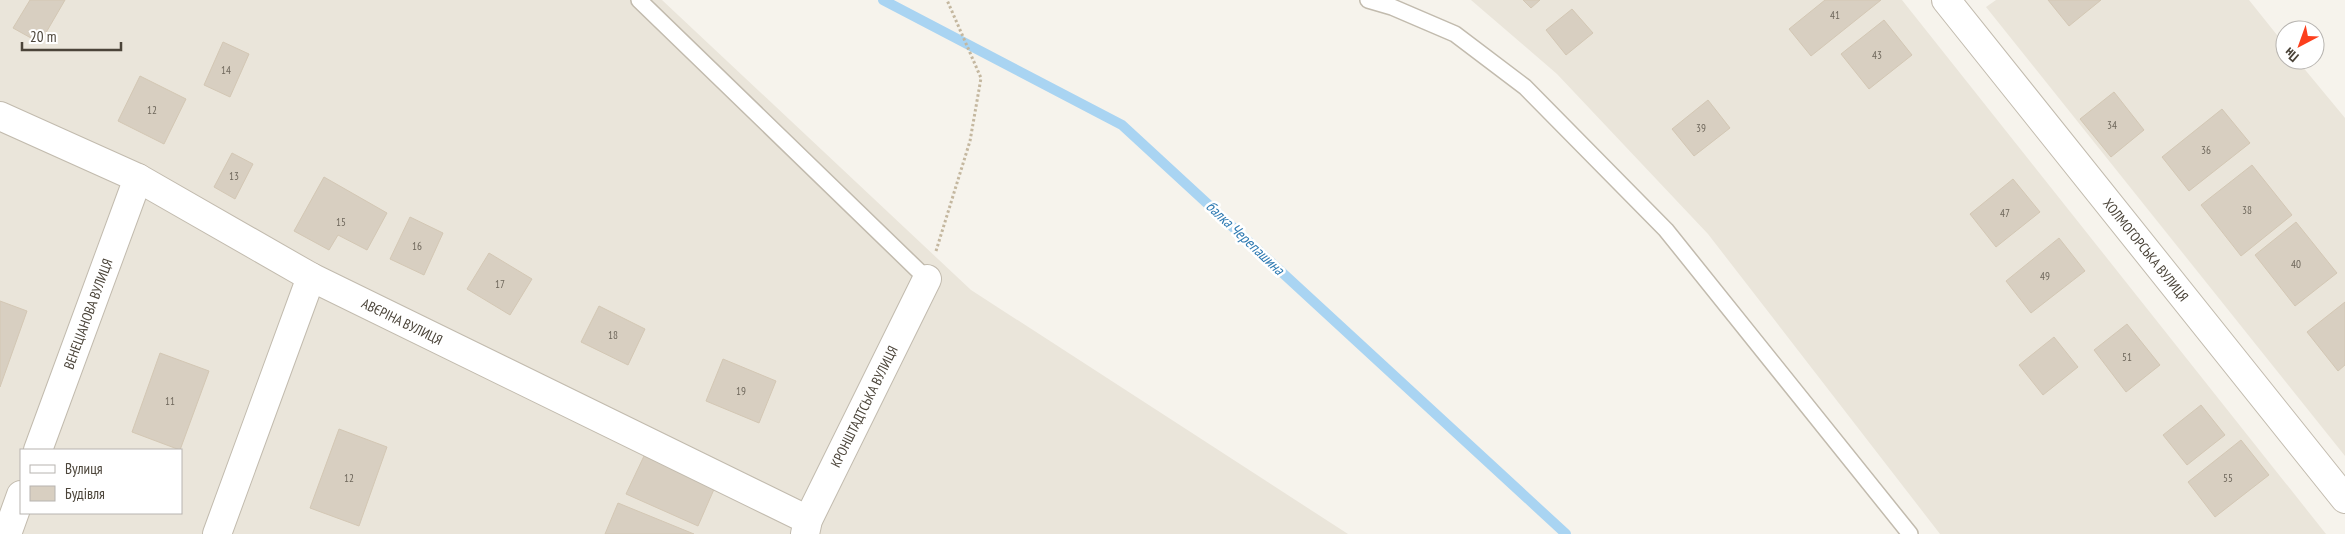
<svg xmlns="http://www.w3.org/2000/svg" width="2345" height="534" font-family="'PT Sans Narrow',sans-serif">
<rect width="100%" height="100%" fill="#f6f3ec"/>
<g fill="#eae5da" fill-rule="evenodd">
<path d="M0 0H662L971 290 1348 534H0ZM21 450H181V513H21Z"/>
<path d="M1471 0H1902L2326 534H1940L1708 234 1557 74Z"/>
<path d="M1996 0H2249L2285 45V60H2297L2345 118V456L1986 7Z"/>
</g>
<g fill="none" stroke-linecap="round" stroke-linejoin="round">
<path stroke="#a9d4f2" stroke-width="10" d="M883 0 1122 125 1566 534"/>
</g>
<g fill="#d8cfc1" stroke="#d3c7b4">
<path d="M30 0H65L40 43 13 28Z"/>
<path d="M1523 0H1540L1531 8Z"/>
<path d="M1825 0H1881L1811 56 1789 29Z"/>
<path d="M2048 0H2101L2069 26Z"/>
<path d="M1572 9 1593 33 1566 55 1546 30Z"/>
<path d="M1884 20 1912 55 1869 89 1841 54Z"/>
<path d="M223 42 249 54 230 97 204 85Z"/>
<path d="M140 76 186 99 164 144 118 121Z"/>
<path d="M2114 92 2144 130 2111 157 2080 119Z"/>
<path d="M1708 100 1730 128 1694 156 1672 129Z"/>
<path d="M2222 109 2250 143 2189 191 2162 157Z"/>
<path d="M232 153 253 164 235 199 214 187Z"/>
<path d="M2252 165 2292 215 2241 256 2201 205Z"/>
<path d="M324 177 387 213 367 250 338 235 329 250 294 231Z"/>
<path d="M2013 179 2040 212 1996 247 1970 214Z"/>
<path d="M410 217 443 233 424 275 390 259Z"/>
<path d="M2296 222 2337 273 2295 306 2255 255Z"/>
<path d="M2059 238 2085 271 2031 313 2006 281Z"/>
<path d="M489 253 532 279 510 315 467 289Z"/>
<path d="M0 301 27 311 0 387Z"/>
<path d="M2345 302V365L2338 371 2307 332Z"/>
<path d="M599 306 645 329 628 365 581 342Z"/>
<path d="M2127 324 2160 365 2126 392 2094 350Z"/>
<path d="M2054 337 2078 367 2043 395 2019 365Z"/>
<path d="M160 353 209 371 180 450 132 432Z"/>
<path d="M723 359 776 381 759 423 706 401Z"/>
<path d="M2201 405 2225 435 2187 465 2163 435Z"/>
<path d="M339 429 387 447 359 526 310 508Z"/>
<path d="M2241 440 2269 475 2215 517 2188 482Z"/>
<path d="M644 456 715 487 698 526 626 494Z"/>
<path d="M618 503 694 534H605Z"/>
</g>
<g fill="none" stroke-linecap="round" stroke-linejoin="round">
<defs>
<g id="lane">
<path d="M639 0 927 279"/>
<path d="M1368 0 1392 7 1455 34 1525 87 1666 230 1910 534"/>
</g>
<g id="street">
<path id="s1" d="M1946 0 2345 499"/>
<path id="s2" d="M0 116 138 178 311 277 808 520"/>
<path id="s3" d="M38 450 138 178"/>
<path d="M7 534 21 495"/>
<path d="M217 534 311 277"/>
<path id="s4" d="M805 534 808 520 927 279"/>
</g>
</defs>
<use href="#lane" stroke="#c2bbae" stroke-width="18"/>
<use href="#street" stroke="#c2bbae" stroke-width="30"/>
<path stroke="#c4b79f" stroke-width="3" stroke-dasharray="2.5 2.5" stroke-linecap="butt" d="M936 251 970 141 981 78 947 0"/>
<use href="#lane" stroke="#fff" stroke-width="15"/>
<use href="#street" stroke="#fff" stroke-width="28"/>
</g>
<g text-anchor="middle" stroke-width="5" stroke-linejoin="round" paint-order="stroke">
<g font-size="11" fill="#6e675b">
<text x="1835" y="19">41</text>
<text x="1877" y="59">43</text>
<text x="226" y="74">14</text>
<text x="152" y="114">12</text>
<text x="2112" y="129">34</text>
<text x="1701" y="132">39</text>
<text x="2206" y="154">36</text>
<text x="234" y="180">13</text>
<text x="2247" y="214">38</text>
<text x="2005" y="217">47</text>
<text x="341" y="226">15</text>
<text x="417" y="250">16</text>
<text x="2296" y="268">40</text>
<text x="2045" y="280">49</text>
<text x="500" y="288">17</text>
<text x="613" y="339">18</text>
<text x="2127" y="361">51</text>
<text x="741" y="395">19</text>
<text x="170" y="405">11</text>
<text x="349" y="482">12</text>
<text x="2228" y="482">55</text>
</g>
<g font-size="14" fill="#4b4439" stroke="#fff">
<text dy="5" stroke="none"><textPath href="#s1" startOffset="320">ХОЛМОГОРСЬКА ВУЛИЦЯ</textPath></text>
<text dy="5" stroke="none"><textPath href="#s3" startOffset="145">ВЕНЕЦІАНОВА ВУЛИЦЯ</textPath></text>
<text dy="5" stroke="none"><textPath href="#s2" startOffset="452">АВЄРІНА ВУЛИЦЯ</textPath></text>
<text dy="5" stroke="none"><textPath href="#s4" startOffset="141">КРОНШТАДТСЬКА ВУЛИЦЯ</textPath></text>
</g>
<g font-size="15" font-style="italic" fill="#2e7ab2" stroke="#fff">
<text transform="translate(1245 238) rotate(43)" y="5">балка Черепашина</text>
</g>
</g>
<rect x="20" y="449" width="162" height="65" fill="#ffffff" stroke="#b7b4b0"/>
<rect x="30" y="465" width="25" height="8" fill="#ffffff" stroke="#b7b4b0"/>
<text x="65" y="474" font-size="15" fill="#4b4439">Вулиця</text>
<rect x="30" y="486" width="25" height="15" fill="#d8cfc1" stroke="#b7b4b0"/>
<text x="65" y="499" font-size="15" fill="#4b4439">Будівля</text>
<g transform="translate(2300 45) rotate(221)"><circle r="24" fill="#ffffff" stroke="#b7b4b0"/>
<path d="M0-4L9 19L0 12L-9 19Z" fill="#fc3f1d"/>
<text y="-8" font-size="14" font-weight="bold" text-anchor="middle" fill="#4b4439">Пн</text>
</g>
<path d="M22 42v8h99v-8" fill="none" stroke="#4b4439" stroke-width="2.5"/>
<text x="30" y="42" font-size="15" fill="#4b4439" stroke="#ffffff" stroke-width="4" paint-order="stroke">20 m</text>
</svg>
